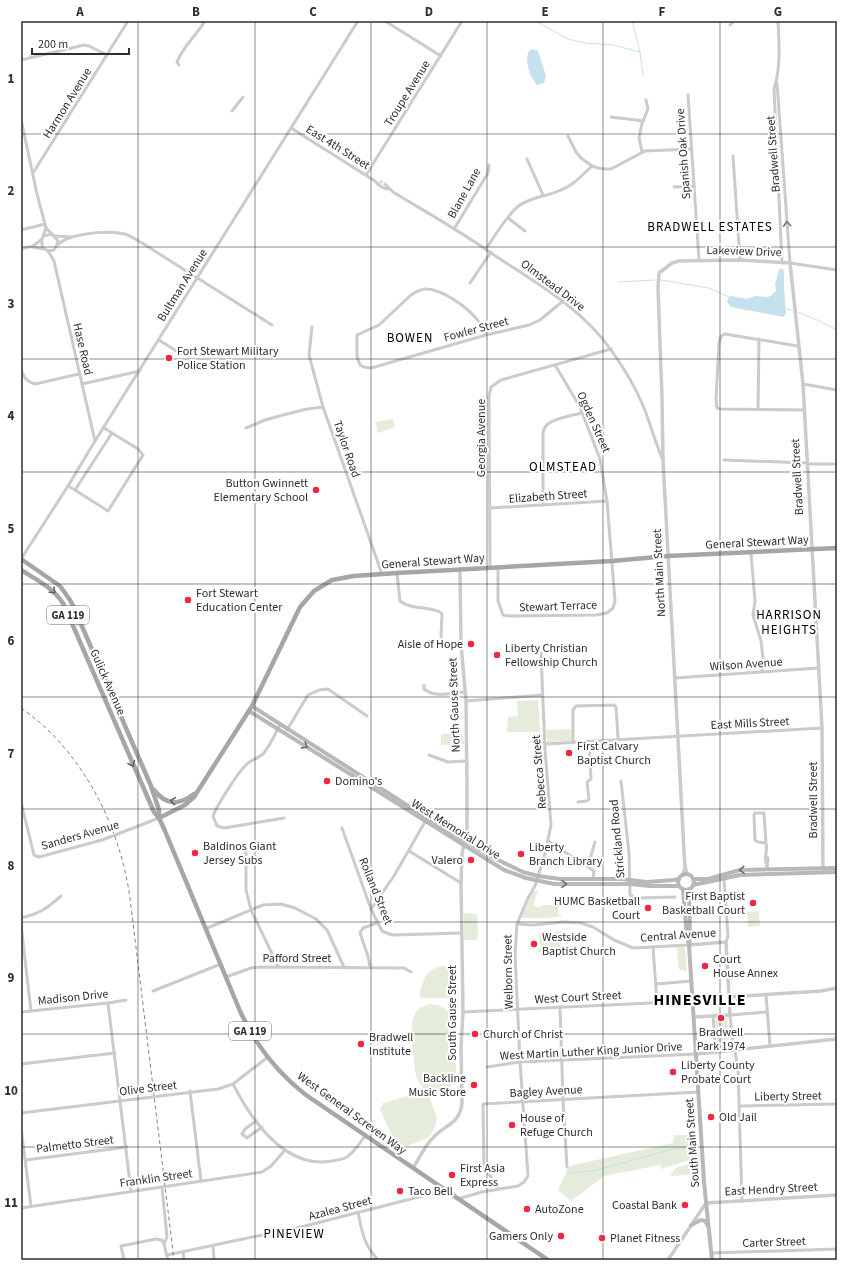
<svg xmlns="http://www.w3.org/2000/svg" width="858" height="1281" font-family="'Source Sans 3',sans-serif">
<rect width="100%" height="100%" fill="#fff"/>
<g fill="#e5ecdb">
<path d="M393 419 395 427 378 433 375 422Z"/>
<path d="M538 700 540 732H507L508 717 518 716 517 701Z"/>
<path d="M571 729 572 741 547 742 546 730Z"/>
<path d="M441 734H463L464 744 441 745Z"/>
<path d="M534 891H538L533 905 539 908 543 905H558V914H561V916L546 918H521L525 908Z"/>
<path d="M759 911 760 926 748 927 747 912Z"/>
<path d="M464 913 477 914 478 936 476 940H464Z"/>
<path d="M563 931 560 948H554L553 952H538V949L541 948V945L539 944V934Z"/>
<path d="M685 946 687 971 680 970 678 967 677 947Z"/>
<path d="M452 965 451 998H420C420 985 425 971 439 967 443 966 448 966 452 965Z"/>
<path d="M430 1004C438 1005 444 1006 449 1013 453 1020 458 1070 455 1078 454 1080 452 1085 451 1086 445 1093 435 1092 427 1092L437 1118 434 1129 429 1137 403 1148 396 1145 380 1109 383 1103 425 1091 417 1079 415 1071C414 1058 408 1021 416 1012 419 1007 425 1006 430 1004Z"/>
<path d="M717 1017H726L727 1019 730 1049 719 1050 718 1049 715 1021Z"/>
<path d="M674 1135H697L699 1157 661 1169 660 1165 604 1176 571 1201 558 1190 569 1166 673 1143Z"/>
<path d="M697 1163 699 1176 694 1174 671 1176C673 1165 689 1164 697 1163Z"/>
</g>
<g fill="#c6e1ee">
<path d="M532 49 538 51 546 76 544 83 537 85C530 78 524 60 529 51Z"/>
<path d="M780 269H783L784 272V288L786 314 783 317 731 307 727 302 729 297 731 296 747 299 755 296 768 297 772 295 776 291 775 284 779 270Z"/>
</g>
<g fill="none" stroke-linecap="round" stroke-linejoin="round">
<g stroke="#c6e1ee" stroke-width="1">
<path d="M535 21 568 39 585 43 613 45 640 52"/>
<path d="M632 21 640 52 643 75"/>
<path d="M661 280 709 288 729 297"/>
<path d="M619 282 655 280"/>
<path d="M786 309 792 310"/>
<path d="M798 312 817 320 837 330"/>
<path d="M568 1173 593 1171 673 1149 697 1146"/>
</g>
<path stroke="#d5d5d5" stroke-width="3" stroke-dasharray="3 1.5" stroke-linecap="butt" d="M380 181 386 185"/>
<g stroke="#d5d5d5" stroke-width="4.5" stroke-dasharray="4.5 2" stroke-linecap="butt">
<path d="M80 614 84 623"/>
<path d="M75 616 79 625"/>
</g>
<g stroke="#cbcbcb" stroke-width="3">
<path d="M385 21 441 56"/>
<path d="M778 21C779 44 781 67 774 89L782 263"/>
<path d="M730 25 734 21"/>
<path d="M21 60 84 45 89 46 107 55"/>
<path d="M179 65 177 62C183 46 196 36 205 21"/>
<path d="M777 83 790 263 837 270"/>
<path d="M688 95 699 260"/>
<path d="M232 111 243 97"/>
<path d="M611 117 644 121"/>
<path d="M21 119 37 194 46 228 52 234"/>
<path d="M291 128 375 181C379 186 383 189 389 189"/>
<path d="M568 136 576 152 581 158 592 166 598 168 605 169H611L645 151 692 149"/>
<path d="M642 152 639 138 642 123 648 109 646 100"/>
<path d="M733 156 740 260"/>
<path d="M527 159 543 195"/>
<path d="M33 173 128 21"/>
<path d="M366 175 462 21"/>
<path d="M386 185 393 192C426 212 460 231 491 253 534 282 581 307 611 350 624 368 636 388 644 408 651 425 655 443 663 460"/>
<path d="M674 187 694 186"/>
<path d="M508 218 525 231"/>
<path d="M677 226 697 224"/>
<path d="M454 229 488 173 489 165"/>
<path d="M21 230 45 224"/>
<path d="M44 236 52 234 58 241 57 245 54 250 48 251 42 247V239L46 228"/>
<path d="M55 236 72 237"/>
<path d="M57 245C70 233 108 230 125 234 131 236 136 240 142 243L272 325"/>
<path d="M32 247 44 249"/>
<path d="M21 249 33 246 42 239"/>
<path d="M486 249C494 237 509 212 520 205 532 197 548 196 561 190 574 185 582 175 592 166"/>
<path d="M48 251 54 261 95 441"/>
<path d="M470 283 491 252"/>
<path d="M312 327 309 355 323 407 382 574"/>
<path d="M486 335C483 328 480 322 474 316 464 305 441 289 426 289 420 289 416 292 411 295L379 325 357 335V357L360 365 364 367 371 368 486 335 529 325 540 320 563 301"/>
<path d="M159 340 181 354"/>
<path d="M798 346 725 334 721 336 719 343 716 399 717 408 721 409 804 410"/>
<path d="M21 368C23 377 26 381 35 384L79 374"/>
<path d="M82 384 140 371"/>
<path d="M803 384 837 390"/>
<path d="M758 409 759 339"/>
<path d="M246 428 265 420 283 415 307 409 323 407"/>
<path d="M724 460 807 463"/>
<path d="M807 464H837"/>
<path d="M68 486 75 490 112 433"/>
<path d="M75 490 108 511 143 455 138 449 104 428"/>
<path d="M543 505V435C543 431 544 427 548 424 555 418 573 415 582 413"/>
<path d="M490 508 607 501"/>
<path d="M751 553 755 601 753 615 761 641 763 658 762 672"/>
<path d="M21 559 68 486 95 441 358 21"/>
<path d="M490 568 489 396 491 387 501 380 611 349"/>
<path d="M498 568V601L503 615 509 616 596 615 607 613 613 608 615 601 607 501 600 459 580 407 555 365"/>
<path d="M397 573 400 601C411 610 428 606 440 612L442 614 441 636 443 643 461 644"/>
<path d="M753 615 815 611"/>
<path d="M675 678 818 668"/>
<path d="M424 685V689C435 698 452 693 465 692"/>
<path d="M466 701 542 695"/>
<path d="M280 725C275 734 270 746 263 754 257 759 250 760 245 766 237 774 217 805 213 816L217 826 224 828 284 818"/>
<path d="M287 730 308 695 319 690 328 689 367 716"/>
<path d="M573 743V710L576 706 614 705 616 707 618 739"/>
<path d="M545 744 822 728"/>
<path d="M429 755 448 762 466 761"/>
<path d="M621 781 629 853 630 895 637 898 675 897"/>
<path d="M21 802 34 855 39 857 102 840 159 818"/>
<path d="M578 802 587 801 589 799 587 782 591 779 589 741"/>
<path d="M342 828 371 909 382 931 392 935 462 933"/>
<path d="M548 841 594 871 593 879"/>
<path d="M766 843 764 813H755L754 815 755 840 758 842 766 843C768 851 763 859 767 866"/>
<path d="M246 849V890L251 910 278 966"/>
<path d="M409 851 461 883"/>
<path d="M766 856 768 858 767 867"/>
<path d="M588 866 595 842"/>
<path d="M724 879 728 936 726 942"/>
<path d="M371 909 394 876 426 820"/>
<path d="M21 918C41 913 46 909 61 896"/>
<path d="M517 924 532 925 564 922 581 923 593 927 614 940 633 948 689 945"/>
<path d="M21 925 31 1011"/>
<path d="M205 929 263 905 281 904 295 908 316 919 327 930 344 967"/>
<path d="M653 947 657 1002"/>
<path d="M370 967 368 956 360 933 363 928 377 923"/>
<path d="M226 977 251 968 262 967 404 968 411 972"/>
<path d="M656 984 692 981"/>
<path d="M153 991 221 964"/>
<path d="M766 995 770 1046"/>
<path d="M108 1003 131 1191"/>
<path d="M560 1007 563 1100 567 1167"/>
<path d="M21 1012 108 1003 126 1000"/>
<path d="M463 1012 693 1001"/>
<path d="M713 1016 716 1053"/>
<path d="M21 1064 115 1053"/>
<path d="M487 1067 520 1062 697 1054"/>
<path d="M233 1084C250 1117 280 1163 323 1162 331 1161 340 1161 347 1157 354 1152 360 1143 365 1136"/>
<path d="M190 1091 201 1181"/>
<path d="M740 1106 837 1104"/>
<path d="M21 1113 218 1089 233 1084 268 1057"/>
<path d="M256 1121 245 1129 242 1134 247 1138 262 1127"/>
<path d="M21 1128 31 1206"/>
<path d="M26 1160 127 1147"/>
<path d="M162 1187 167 1237 164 1244"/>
<path d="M499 1189 484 1167 483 1104 699 1092"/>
<path d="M457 1199 482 1192 518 1186 524 1182 528 1176 520 1062 515 954 517 924 528 898 535 886 545 854 551 825 545 750 541 653"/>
<path d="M742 1201 738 1070 735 1051 733 1048 730 1015 767 1012"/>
<path d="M21 1208 262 1172 271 1166 285 1150"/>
<path d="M358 1212C362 1232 364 1245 378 1260"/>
<path d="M213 1246 214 1260"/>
<path d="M183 1252 184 1260"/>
<path d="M711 1253 837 1249"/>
<path d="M167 1255 305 1226 446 1190"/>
<path d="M124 1260 121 1246 156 1239 162 1240 164 1244 168 1260"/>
</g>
<g stroke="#cbcbcb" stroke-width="3.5">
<path d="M687 874 685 866 684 851 663 460 662 398 658 288 659 273 672 263 679 261 740 260 790 263 803 384 822 728 823 871"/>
<path d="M683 875 685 867"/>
<path d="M689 945 726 942 730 1015 694 1017"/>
<path d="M729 997 821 991 837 988"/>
<path d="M697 1054 837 1039"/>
<path d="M413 1168C419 1159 424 1147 432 1139 443 1125 460 1125 462 1103L461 1046 463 1012 461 883 462 854 467 829V784L466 701 461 644 460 570"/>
<path d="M668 1260 706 1203 837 1195"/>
</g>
<g stroke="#b8b8b8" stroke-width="4">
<path d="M252 706 427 818 492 857 523 872 538 876 560 879H621L647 882 673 880 679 879"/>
<path d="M249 711 504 870 526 878 554 884H630L650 886H679"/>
<circle cx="686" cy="882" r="8"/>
<path d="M693 879H708L740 870 837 868"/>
<path d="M693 885 740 875 837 872"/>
<path d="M683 889 687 937 689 944"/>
<path d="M689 889 690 936 689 945 704 1182 712 1260"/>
<path d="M691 1225 701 1220 705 1221 708 1226"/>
</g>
<g stroke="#a6a6a6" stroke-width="4.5">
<path d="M21 559 60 586 70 600 78 615"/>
<path d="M21 570C37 580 54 588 64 605L154 812 159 818 165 831 240 1011C255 1044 278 1073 306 1095L548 1260"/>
<path d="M81 624 151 786 159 810V818"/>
<path d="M154 790C166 805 178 806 194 794"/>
<path d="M159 818 185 805 194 797 252 706 300 607 314 591 332 580 354 576 397 573 612 561 668 556 837 548"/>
</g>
<path stroke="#838383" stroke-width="1" stroke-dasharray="4 3" stroke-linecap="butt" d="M21 708C82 750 120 826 130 898L174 1260"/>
</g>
<defs><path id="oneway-chevron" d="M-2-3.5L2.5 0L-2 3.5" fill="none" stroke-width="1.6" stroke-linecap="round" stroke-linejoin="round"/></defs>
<use stroke="#757575" href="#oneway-chevron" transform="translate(787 224) rotate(-94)"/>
<g stroke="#5e5e5e">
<use href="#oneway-chevron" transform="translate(53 591) rotate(43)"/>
<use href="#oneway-chevron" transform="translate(132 764) rotate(67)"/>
<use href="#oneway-chevron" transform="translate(173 801) rotate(-175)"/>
</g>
<g stroke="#6c6c6c">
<use href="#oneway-chevron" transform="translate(305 746) rotate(32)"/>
<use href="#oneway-chevron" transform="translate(742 870) rotate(176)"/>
<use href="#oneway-chevron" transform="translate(564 884) rotate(1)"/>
</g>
<path fill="none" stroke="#2e2e2e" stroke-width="1" stroke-opacity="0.55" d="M138 21V1260M255 21V1260M371 21V1260M487 21V1260M603 21V1260M720 21V1260M21 134H837M21 247H837M21 359H837M21 472H837M21 584H837M21 697H837M21 809H837M21 922H837M21 1034H837M21 1147H837"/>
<g fill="#f02642" stroke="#fff" stroke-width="1.5">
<circle cx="169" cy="358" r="4"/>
<circle cx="316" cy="490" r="4"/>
<circle cx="188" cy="600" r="4"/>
<circle cx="471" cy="644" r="4"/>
<circle cx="497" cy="655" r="4"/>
<circle cx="569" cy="753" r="4"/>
<circle cx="327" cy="781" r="4"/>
<circle cx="195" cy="853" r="4"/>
<circle cx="521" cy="854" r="4"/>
<circle cx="471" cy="860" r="4"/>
<circle cx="753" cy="903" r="4"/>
<circle cx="648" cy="908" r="4"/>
<circle cx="534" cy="944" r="4"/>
<circle cx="705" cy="966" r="4"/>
<circle cx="721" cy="1018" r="4"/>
<circle cx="475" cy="1034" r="4"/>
<circle cx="361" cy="1044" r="4"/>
<circle cx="673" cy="1072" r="4"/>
<circle cx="474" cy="1085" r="4"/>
<circle cx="711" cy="1117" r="4"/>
<circle cx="512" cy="1125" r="4"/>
<circle cx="452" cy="1175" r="4"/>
<circle cx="400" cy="1191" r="4"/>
<circle cx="685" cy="1205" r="4"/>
<circle cx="527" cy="1209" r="4"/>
<circle cx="561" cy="1236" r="4"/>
<circle cx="602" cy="1238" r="4"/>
</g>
<g text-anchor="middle" stroke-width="4" stroke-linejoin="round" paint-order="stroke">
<g fill="#fff" stroke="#6d6d6d" stroke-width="1">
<rect x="47" y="606" width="42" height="18" rx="3"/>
<rect x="229" y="1022" width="42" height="18" rx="3"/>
</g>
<g font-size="11" font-weight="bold" fill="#2e2e2e">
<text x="68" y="619">GA 119</text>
<text x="250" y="1035">GA 119</text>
</g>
<g font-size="12" fill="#2e2e2e" stroke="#fff">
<text transform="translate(407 93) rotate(-58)" y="4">Troupe Avenue</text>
<text transform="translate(67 103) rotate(-58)" y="4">Harmon Avenue</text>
<text transform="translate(338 147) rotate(32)" y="4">East 4th Street</text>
<text transform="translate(683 154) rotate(-94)" y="4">Spanish Oak Drive</text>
<text transform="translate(773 154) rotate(-94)" y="4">Bradwell Street</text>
<text transform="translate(464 193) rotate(-61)" y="4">Blane Lane</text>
<text transform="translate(744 251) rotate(2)" y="4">Lakeview Drive</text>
<text transform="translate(182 285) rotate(-58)" y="4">Bultman Avenue</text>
<text transform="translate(553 285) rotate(37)" y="4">Olmstead Drive</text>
<text transform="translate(476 329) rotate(-15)" y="4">Fowler Street</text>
<text transform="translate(83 349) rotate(77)" y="4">Hase Road</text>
<text transform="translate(594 422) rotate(66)" y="4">Ogden Street</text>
<text transform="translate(481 438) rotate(-90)" y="4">Georgia Avenue</text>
<text transform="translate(347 449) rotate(71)" y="4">Taylor Road</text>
<text transform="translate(797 477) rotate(-93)" y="4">Bradwell Street</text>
<text transform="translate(548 496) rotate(-4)" y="4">Elizabeth Street</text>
<text transform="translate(757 542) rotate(-3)" y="4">General Stewart Way</text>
<text transform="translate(433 561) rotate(-4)" y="4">General Stewart Way</text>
<text transform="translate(659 573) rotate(-93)" y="4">North Main Street</text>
<text transform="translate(558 606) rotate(-2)" y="4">Stewart Terrace</text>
<text transform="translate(746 664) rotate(-4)" y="4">Wilson Avenue</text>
<text transform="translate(108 682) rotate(66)" y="4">Gulick Avenue</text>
<text transform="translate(454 705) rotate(-92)" y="4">North Gause Street</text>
<text transform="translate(750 723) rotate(-3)" y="4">East Mills Street</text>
<text transform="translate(539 772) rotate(-95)" y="4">Rebecca Street</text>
<text transform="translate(813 800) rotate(-90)" y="4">Bradwell Street</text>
<text transform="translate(456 829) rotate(32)" y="4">West Memorial Drive</text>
<text transform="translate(80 835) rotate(-16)" y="4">Sanders Avenue</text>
<text transform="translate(617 839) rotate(-95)" y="4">Strickland Road</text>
<text transform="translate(376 891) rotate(68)" y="4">Rolland Street</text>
<text transform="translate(678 935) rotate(-4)" y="4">Central Avenue</text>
<text x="297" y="962">Pafford Street</text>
<text transform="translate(508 972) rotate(-91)" y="4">Welborn Street</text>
<text transform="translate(73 997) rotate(-6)" y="4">Madison Drive</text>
<text transform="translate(578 997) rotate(-3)" y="4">West Court Street</text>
<text transform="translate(452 1013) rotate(-90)" y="4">South Gause Street</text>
<text transform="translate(591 1051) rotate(-3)" y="4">West Martin Luther King Junior Drive</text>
<text transform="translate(148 1088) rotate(-7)" y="4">Olive Street</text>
<text transform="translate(546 1091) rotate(-3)" y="4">Bagley Avenue</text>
<text transform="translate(788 1096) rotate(-1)" y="4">Liberty Street</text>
<text transform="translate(352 1113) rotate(36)" y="4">West General Screven Way</text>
<text transform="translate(692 1143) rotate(-94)" y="4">South Main Street</text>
<text transform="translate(75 1144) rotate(-7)" y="4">Palmetto Street</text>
<text transform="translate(156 1178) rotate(-8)" y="4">Franklin Street</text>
<text transform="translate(771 1189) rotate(-3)" y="4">East Hendry Street</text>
<text transform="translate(340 1208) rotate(-15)" y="4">Azalea Street</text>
<text transform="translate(774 1242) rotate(-2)" y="4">Carter Street</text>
</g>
<g font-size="12" fill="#2e2e2e" stroke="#fff" text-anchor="start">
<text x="177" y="355">Fort Stewart Military<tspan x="177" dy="14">Police Station</tspan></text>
<text x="308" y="487" text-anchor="end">Button Gwinnett<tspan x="308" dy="14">Elementary School</tspan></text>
<text x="196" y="597">Fort Stewart<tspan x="196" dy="14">Education Center</tspan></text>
<text x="463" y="648" text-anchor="end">Aisle of Hope</text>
<text x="505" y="652">Liberty Christian<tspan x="505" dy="14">Fellowship Church</tspan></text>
<text x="577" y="750">First Calvary<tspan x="577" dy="14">Baptist Church</tspan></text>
<text x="335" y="785">Domino's</text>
<text x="203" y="850">Baldinos Giant<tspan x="203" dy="14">Jersey Subs</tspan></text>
<text x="529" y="851">Liberty<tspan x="529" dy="14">Branch Library</tspan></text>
<text x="463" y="864" text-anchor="end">Valero</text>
<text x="745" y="900" text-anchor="end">First Baptist<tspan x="745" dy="14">Basketball Court</tspan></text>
<text x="640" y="905" text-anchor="end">HUMC Basketball<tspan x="640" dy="14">Court</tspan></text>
<text x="542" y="941">Westside<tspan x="542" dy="14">Baptist Church</tspan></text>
<text x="713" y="963">Court<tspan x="713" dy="14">House Annex</tspan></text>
<text x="721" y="1036" text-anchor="middle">Bradwell<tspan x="721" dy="14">Park 1974</tspan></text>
<text x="483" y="1038">Church of Christ</text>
<text x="369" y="1041">Bradwell<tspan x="369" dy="14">Institute</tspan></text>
<text x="681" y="1069">Liberty County<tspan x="681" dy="14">Probate Court</tspan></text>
<text x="466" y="1082" text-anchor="end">Backline<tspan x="466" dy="14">Music Store</tspan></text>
<text x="719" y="1121">Old Jail</text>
<text x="520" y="1122">House of<tspan x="520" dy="14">Refuge Church</tspan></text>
<text x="460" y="1172">First Asia<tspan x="460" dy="14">Express</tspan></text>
<text x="408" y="1195">Taco Bell</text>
<text x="677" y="1209" text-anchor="end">Coastal Bank</text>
<text x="535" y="1213">AutoZone</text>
<text x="553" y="1240" text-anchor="end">Gamers Only</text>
<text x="610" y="1242">Planet Fitness</text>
</g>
<g font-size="13" letter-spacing="1" fill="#000" stroke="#fff">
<text x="710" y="231">BRADWELL ESTATES</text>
<text x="410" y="342">BOWEN</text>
<text x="563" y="471">OLMSTEAD</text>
<text x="789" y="619">HARRISON<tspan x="789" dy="15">HEIGHTS</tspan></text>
<text x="294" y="1238">PINEVIEW</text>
</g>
<g font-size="16" font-weight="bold" letter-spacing="1" fill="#000" stroke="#fff">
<text x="700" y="1005">HINESVILLE</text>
</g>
</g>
<rect width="858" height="1281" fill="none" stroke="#ffffff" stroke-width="44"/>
<path d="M32 48v6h97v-6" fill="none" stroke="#2e2e2e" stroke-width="2"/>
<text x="38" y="48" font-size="12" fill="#2e2e2e" stroke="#ffffff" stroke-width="3" paint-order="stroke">200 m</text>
<rect x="22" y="22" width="814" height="1237" fill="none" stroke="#2e2e2e" stroke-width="1.5"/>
<g font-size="13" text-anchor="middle" font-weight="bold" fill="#2e2e2e">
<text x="80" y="16">A</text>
<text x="196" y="16">B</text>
<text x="313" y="16">C</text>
<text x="429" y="16">D</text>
<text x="545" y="16">E</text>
<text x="662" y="16">F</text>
<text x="778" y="16">G</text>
<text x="11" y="83">1</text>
<text x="11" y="195">2</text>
<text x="11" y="308">3</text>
<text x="11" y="420">4</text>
<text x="11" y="533">5</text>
<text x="11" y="645">6</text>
<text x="11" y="758">7</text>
<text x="11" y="870">8</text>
<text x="11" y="982">9</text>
<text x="11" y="1095">10</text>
<text x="11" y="1207">11</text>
</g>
</svg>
